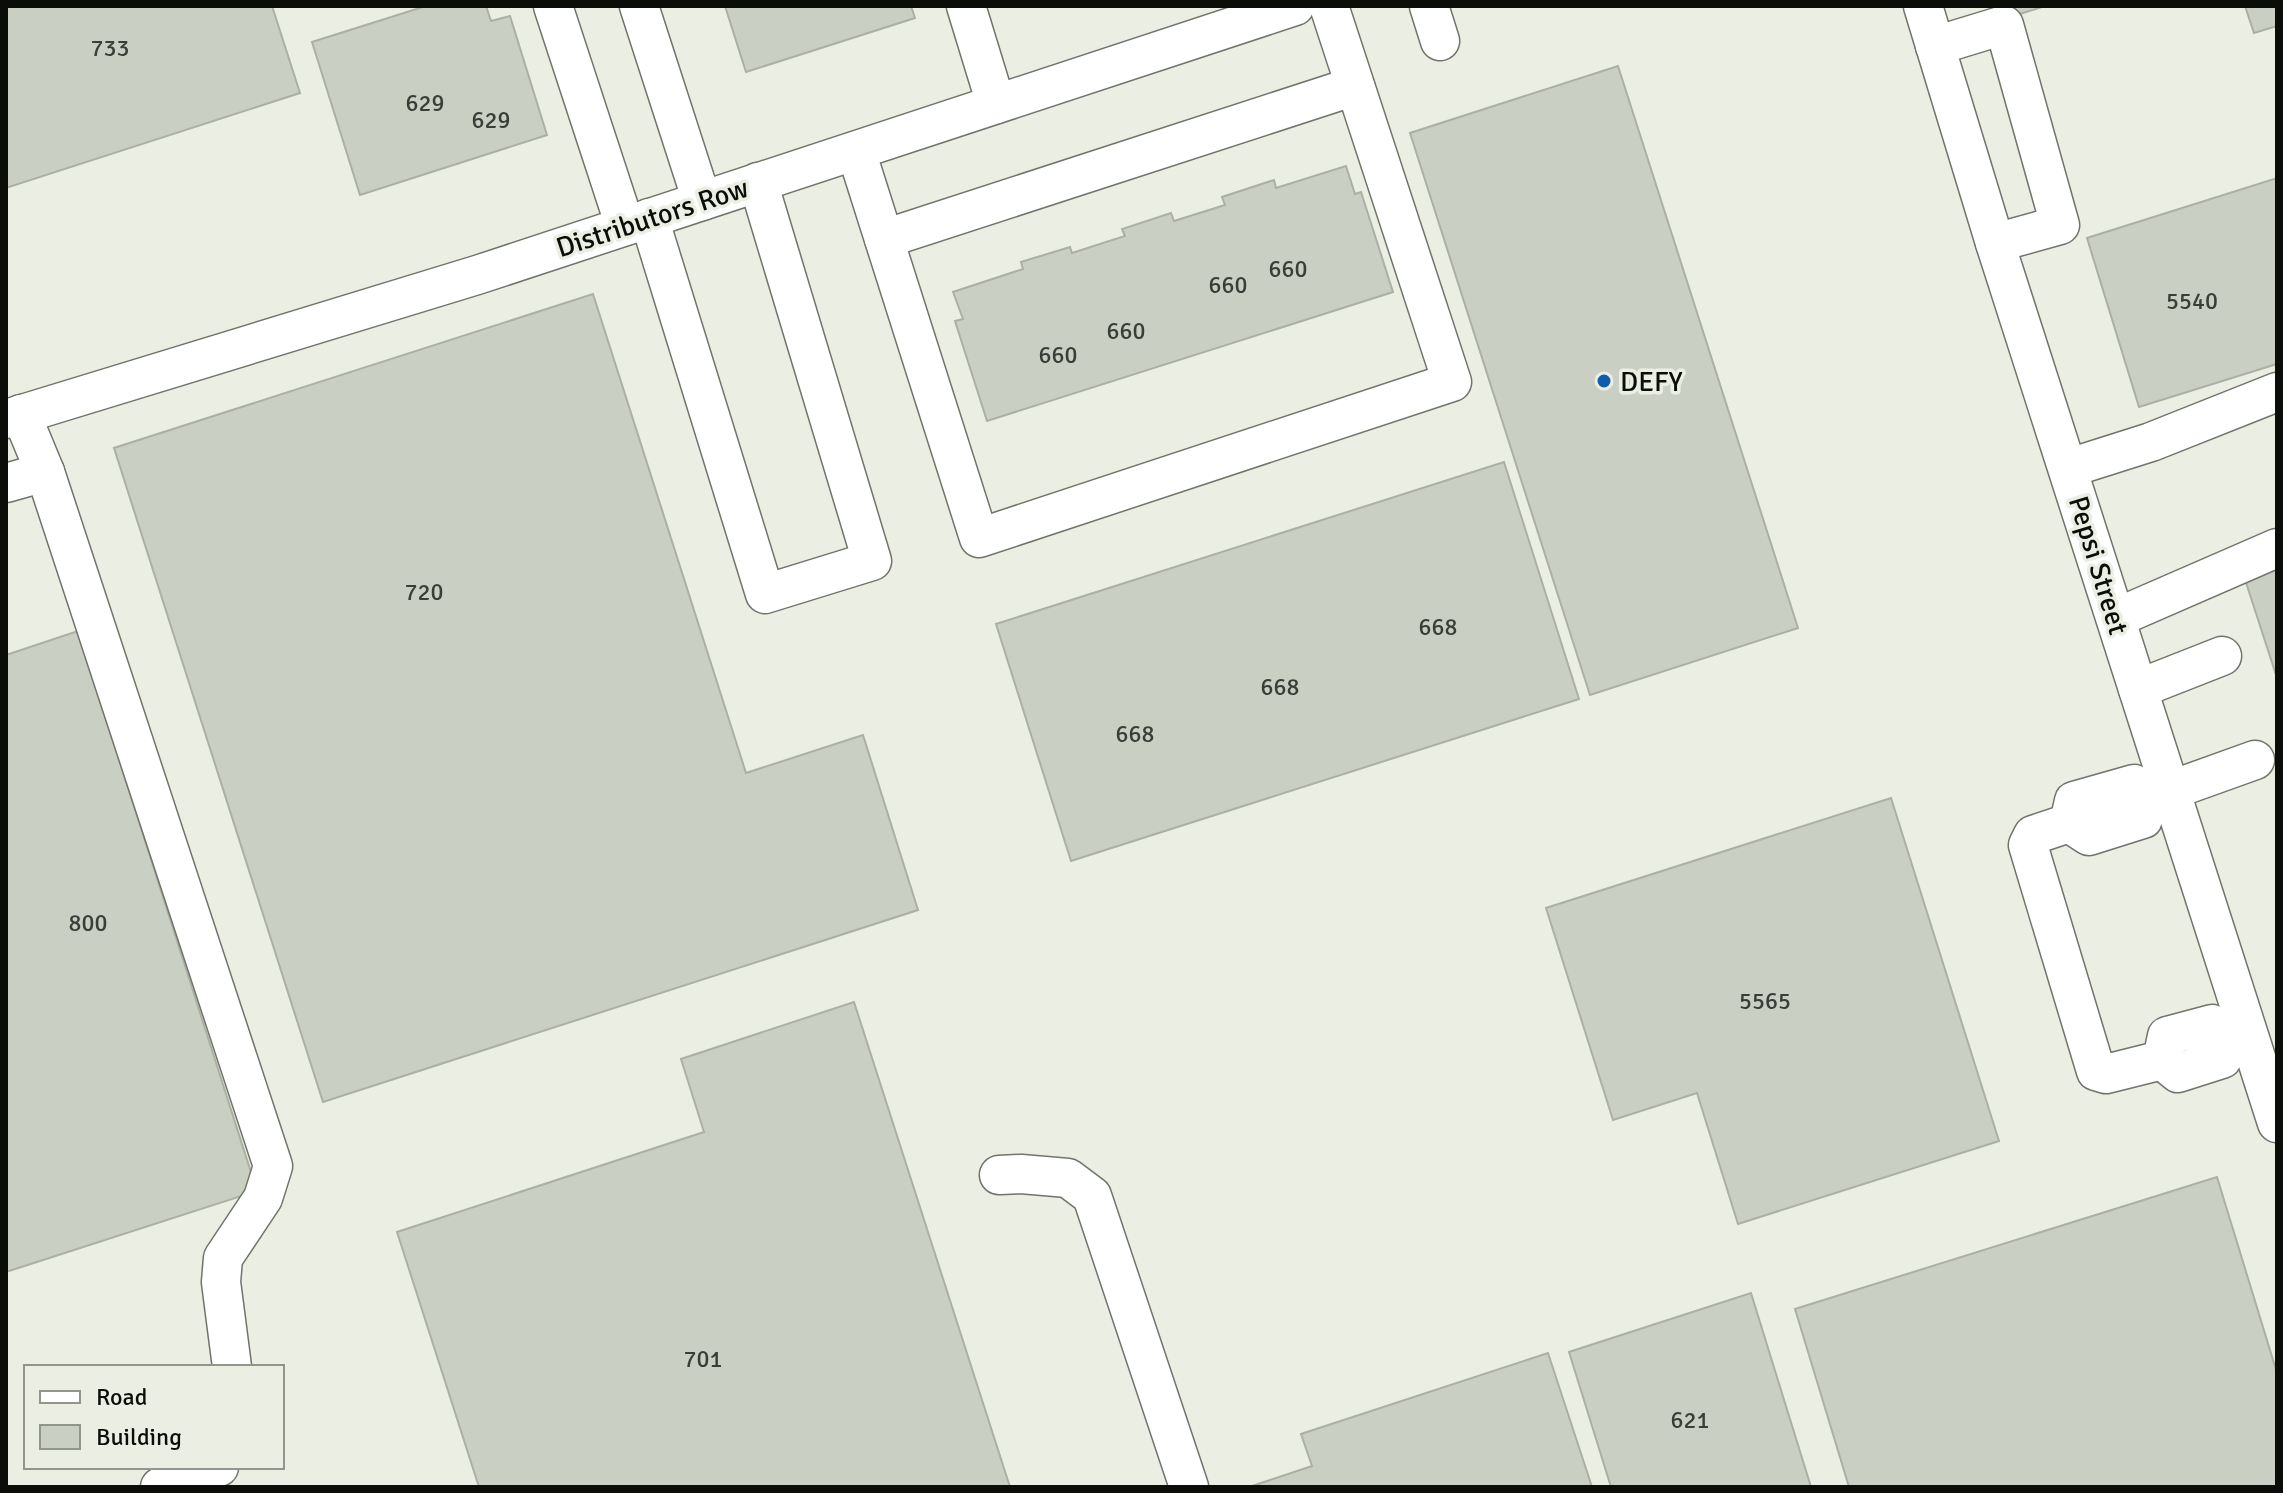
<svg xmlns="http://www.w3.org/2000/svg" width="2283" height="1493" font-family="Signika,sans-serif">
<rect width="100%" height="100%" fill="#ebefe3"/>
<g fill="#cacfc3" stroke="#acb0a4" stroke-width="2">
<path d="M6 6H272L300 93 6 188Z"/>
<path d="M426 6H486L491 21 510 16 547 135 360 195 312 42Z"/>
<path d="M725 6H911L915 18 746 72Z"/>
<path d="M2011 6H2045L2014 16Z"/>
<path d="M2245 6H2277V26L2254 33Z"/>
<path d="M1618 66 1798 628 1590 695 1410 133Z"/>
<path d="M1346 166 1355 194 1361 192 1393 292 987 421 955 321 963 319 953 292 1023 269 1021 262 1070 247 1072 253 1125 236 1122 229 1171 213 1174 221 1225 205 1222 197 1274 180 1276 188Z"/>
<path d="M2277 178V364L2139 407 2087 238Z"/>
<path d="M593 294 746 773 863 735 918 910 323 1102 114 448Z"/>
<path d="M1504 462 1579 699 1071 861 996 624Z"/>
<path d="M2277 552V678L2240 564Z"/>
<path d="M78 631 257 1191 6 1272V655Z"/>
<path d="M1891 798 1999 1141 1738 1224 1697 1093 1613 1120 1546 908Z"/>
<path d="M854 1002 1010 1487H479L397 1232 704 1132 681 1059Z"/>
<path d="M2217 1177 2277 1373V1487H1849L1795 1309Z"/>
<path d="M1751 1293 1811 1487H1611L1569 1352Z"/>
<path d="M1548 1353 1592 1487H1249L1312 1466 1301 1434Z"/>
</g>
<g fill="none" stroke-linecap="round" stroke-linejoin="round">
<defs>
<g id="minor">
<path d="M553 6 625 226"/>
<path d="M639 6 702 201"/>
<path d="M966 6 996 104"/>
<path d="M1429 6 1440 41"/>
<path d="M1923 6 1995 243 2277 1123"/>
<path d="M1935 46 2004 25 2060 225 1995 243"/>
<path d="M856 151 979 538 1452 382 1329 6"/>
<path d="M649 218 765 594 872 561 758 182"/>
<path d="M884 239 1355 86"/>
<path d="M21 414 45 472 273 1166 263 1198 223 1258 221 1282 232 1367"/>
<path d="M6 419 477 275 1295 6"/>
<path d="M2069 468 2151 442 2277 392"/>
<path d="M6 483 45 472"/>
<path d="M2116 618 2277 548"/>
<path d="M2138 689 2222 656"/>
<path d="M2149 798 2255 760"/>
<path d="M2069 823 2074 801 2134 784 2149 798 2143 819 2089 836 2069 823 2033 835 2028 845 2096 1071 2106 1074 2162 1060"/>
<path d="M2212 1024 2227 1036 2222 1059 2178 1073 2162 1060 2167 1036Z"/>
<path d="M999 1175 1021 1174 1068 1178 1092 1196 1189 1487"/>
<path d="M160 1487 219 1467"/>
</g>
</defs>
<use href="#minor" stroke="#70746a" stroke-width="41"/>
<use href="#minor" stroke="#fff" stroke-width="38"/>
</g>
<circle fill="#0e5ead" stroke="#ebefe3" stroke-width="3" cx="1604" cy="381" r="8"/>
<g text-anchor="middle" stroke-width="7" stroke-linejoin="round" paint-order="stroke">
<g font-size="24" fill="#3b3e38">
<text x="110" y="56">733</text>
<text x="425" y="111">629</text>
<text x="491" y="128">629</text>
<text x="1288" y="277">660</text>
<text x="1228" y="293">660</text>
<text x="2192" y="309">5540</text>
<text x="1126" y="339">660</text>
<text x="1058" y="363">660</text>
<text x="424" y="600">720</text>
<text x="1438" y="635">668</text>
<text x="1280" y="695">668</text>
<text x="1135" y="742">668</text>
<text x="88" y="931">800</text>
<text x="1765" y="1009">5565</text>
<text x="703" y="1367">701</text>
<text x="1690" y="1428">621</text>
</g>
<g font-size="28" fill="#0b0d09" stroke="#ebefe3">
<text transform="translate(652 217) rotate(-18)" y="10">Distributors Row</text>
<text transform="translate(2099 565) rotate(73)" y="10">Pepsi Street</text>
</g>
<g font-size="28" fill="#0b0d09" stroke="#ebefe3" text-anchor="start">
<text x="1620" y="391">DEFY</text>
</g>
</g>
<rect width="2283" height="1493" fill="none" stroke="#0b0d09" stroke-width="16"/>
<rect x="24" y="1365" width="260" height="104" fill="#ebefe3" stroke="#91958c" stroke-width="2"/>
<rect x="40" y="1391" width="40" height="12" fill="#ffffff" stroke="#91958c" stroke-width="2"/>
<text x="96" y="1405" font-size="24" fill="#0b0d09">Road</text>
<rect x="40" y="1425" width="40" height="24" fill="#cacfc3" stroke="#91958c" stroke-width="2"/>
<text x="96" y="1445" font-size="24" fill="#0b0d09">Building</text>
</svg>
